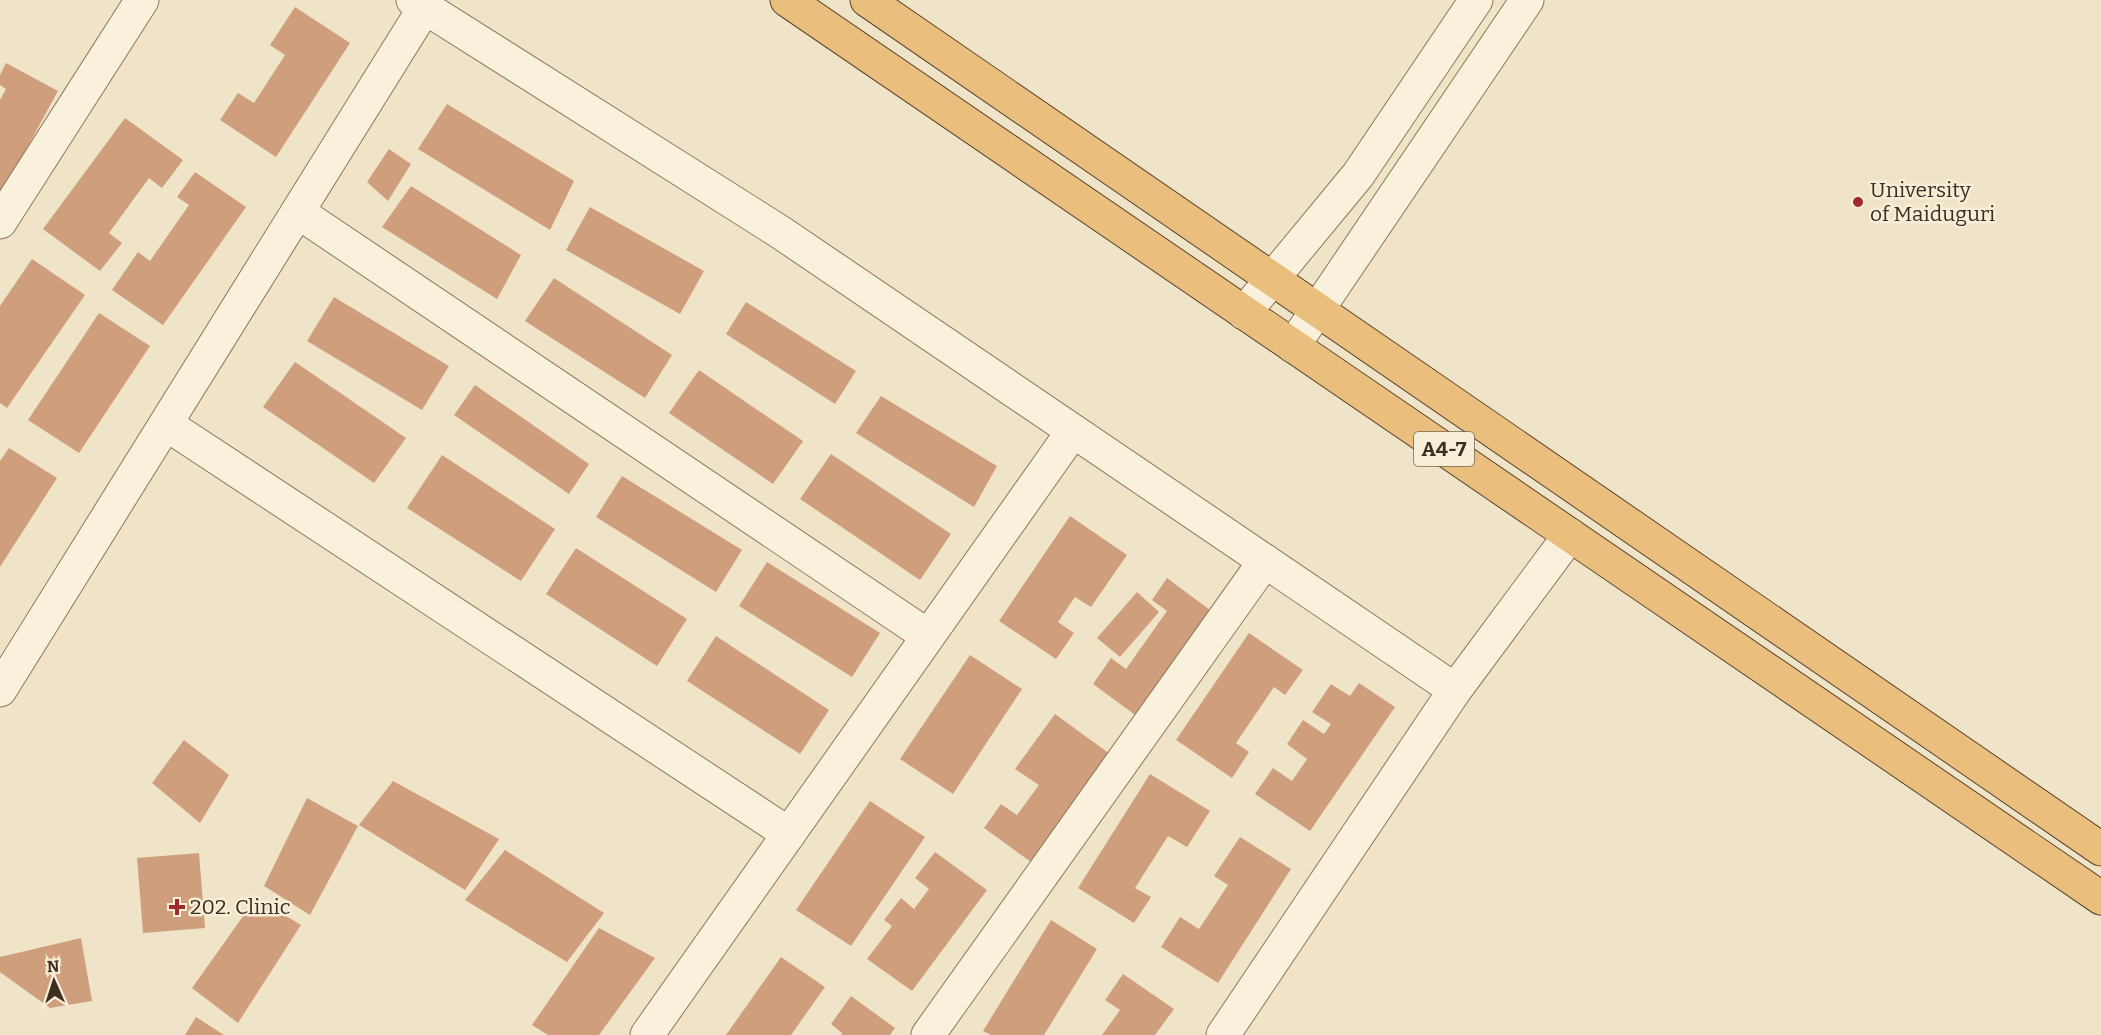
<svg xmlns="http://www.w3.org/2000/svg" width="2101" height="1035" font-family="Bitter,serif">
<rect width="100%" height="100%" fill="#f0e4c8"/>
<g fill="#cf9f7d">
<path d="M295 7 350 43 276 157 220 120 238 93 254 103 285 55 270 45Z"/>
<path d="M6 63 58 91 0 197V100L6 89 0 85V75Z"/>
<path d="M447 104 574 181 550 230 418 149Z"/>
<path d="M125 118 183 160 162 188 149 178 109 233 122 243 100 271 43 229Z"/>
<path d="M389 149 411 164 388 201 367 182Z"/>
<path d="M195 172 246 207 163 325 112 290 138 252 150 261 189 205 177 197Z"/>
<path d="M411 186 521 255 497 299 382 227Z"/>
<path d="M590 207 704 271 680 314 566 250Z"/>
<path d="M32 259 85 295 7 408 0 403V306Z"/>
<path d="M554 278 672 355 645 398 525 321Z"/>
<path d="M334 297 449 366 422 410 307 341Z"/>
<path d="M746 302 856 371 835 404 726 334Z"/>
<path d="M99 313 150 346 79 453 28 420Z"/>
<path d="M295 362 406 438 374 483 263 407Z"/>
<path d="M699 370 803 441 773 484 669 413Z"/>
<path d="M475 385 589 464 569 494 454 415Z"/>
<path d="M881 396 997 466 974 507 856 433Z"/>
<path d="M9 448 57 478 0 567V461Z"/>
<path d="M831 454 951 534 920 580 800 499Z"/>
<path d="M442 455 555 529 521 581 407 508Z"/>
<path d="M622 476 742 550 716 592 596 517Z"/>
<path d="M1070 516 1127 555 1091 607 1075 597 1058 622 1074 633 1056 659 999 621Z"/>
<path d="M576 548 687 619 657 666 546 594Z"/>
<path d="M767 562 880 633 852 677 739 606Z"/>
<path d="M1167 578 1214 613 1138 717 1093 684 1111 658 1126 669 1167 611 1152 600Z"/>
<path d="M1137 592 1159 612 1120 657 1097 638Z"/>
<path d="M1249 633 1303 670 1285 695 1274 687 1236 743 1249 752 1232 778 1176 740Z"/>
<path d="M716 636 829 710 800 754 687 681Z"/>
<path d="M970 655 1022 689 953 794 900 759Z"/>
<path d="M1359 683 1395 707 1310 831 1255 794 1273 768 1292 781 1307 759 1287 744 1303 720 1324 734 1331 724 1312 712 1331 684 1350 696Z"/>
<path d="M1055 714 1110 754 1031 862 984 828 1001 804 1017 815 1039 785 1015 769Z"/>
<path d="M184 740 229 775 200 823 152 783Z"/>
<path d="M1150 774 1210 811 1187 847 1168 836 1135 888 1151 897 1134 923 1078 888Z"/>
<path d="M393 781 499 839 465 890 359 825Z"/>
<path d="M307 798 358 826 310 915 264 886Z"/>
<path d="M870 801 925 837 851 946 796 910Z"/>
<path d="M1240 837 1291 869 1218 983 1161 947 1180 917 1199 929 1228 885 1214 876Z"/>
<path d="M505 850 604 913 567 962 465 900Z"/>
<path d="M935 852 987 890 912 991 867 959 892 926 884 920 901 898 914 909 929 889 915 878Z"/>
<path d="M199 853 205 928 143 933 137 858Z"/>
<path d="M256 898 301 925 238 1023 192 988Z"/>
<path d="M1051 920 1097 949 1044 1035H991L983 1031Z"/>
<path d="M599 928 655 958 599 1035H548L532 1025Z"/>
<path d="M81 938 92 1001 50 1008 0 972V957Z"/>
<path d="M781 957 825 987 791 1035H726Z"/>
<path d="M1123 974 1174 1009 1155 1035H1102L1120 1010 1105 1000Z"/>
<path d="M851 996 895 1028 890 1035H841L842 1033 831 1024Z"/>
<path d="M196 1017 224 1035H185Z"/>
</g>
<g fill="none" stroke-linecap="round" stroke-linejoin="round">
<defs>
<g id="minor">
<path d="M413 0 780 232 1455 690"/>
<path d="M298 212 928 636"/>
<path d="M0 222 142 0"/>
<path d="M1244 313 1358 175 1476 0"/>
<path d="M1293 346 1527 0"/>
<path d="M166 424 789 834"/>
<path d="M0 690 425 7"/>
<path d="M647 1035 1073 431"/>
<path d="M928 1035 1265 561"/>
<path d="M1223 1035 1455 690 1570 535"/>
</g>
<g id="trunk">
<path d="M787 0 2101 898"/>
<path d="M867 0 2101 849"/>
</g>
</defs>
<use href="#minor" stroke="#8d765c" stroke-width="35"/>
<use href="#trunk" stroke="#5b4430" stroke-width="35"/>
<use href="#minor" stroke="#faf1dc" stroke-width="33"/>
<use href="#trunk" stroke="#eabe7c" stroke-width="33"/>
</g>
<g fill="#9e2a2b" stroke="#f7eed8" stroke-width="2">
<circle cx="1858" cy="202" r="6"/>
<path d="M174 898h6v6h6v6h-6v6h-6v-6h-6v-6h6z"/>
</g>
<g text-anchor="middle" stroke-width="5" stroke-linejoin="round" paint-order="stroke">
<rect fill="#f7eed8" stroke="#756857" stroke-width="1.5" x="1414" y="432" width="60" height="34" rx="4.5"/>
<g font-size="20" font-weight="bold" fill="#3d2e20">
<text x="1444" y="456">A4-7</text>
</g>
<g font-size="21" fill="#3d2e20" stroke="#f7eed8" text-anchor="start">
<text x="1870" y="197">University<tspan x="1870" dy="24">of Maiduguri</tspan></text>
<text x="190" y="914">202. Clinic</text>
</g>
</g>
<g transform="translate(54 981) rotate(357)" stroke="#f7eed8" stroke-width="4.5" paint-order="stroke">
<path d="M0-4.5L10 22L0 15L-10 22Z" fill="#3d2e20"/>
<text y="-9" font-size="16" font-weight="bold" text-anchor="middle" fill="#3d2e20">N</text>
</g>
</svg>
